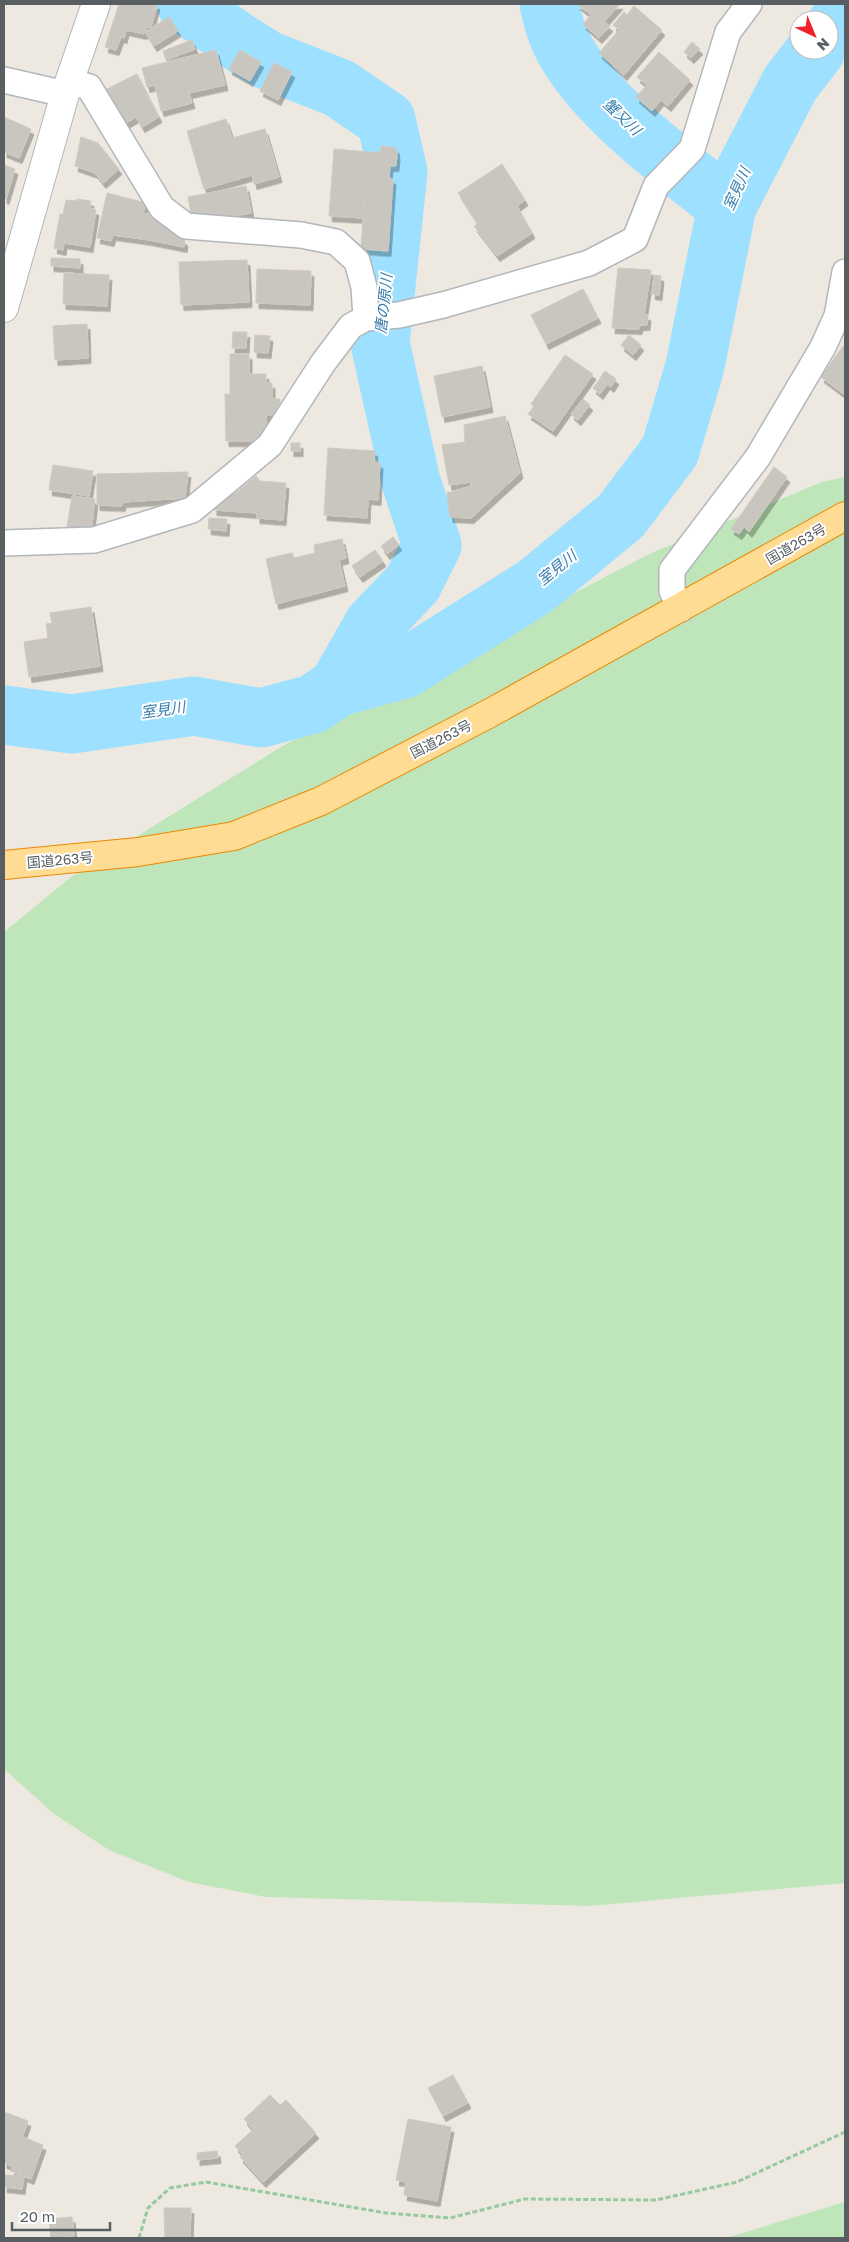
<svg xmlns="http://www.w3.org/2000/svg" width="849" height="2242" font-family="'Golos Text','Noto Sans JP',sans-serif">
<defs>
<filter id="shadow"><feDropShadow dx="3" dy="5.5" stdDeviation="0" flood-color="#0004"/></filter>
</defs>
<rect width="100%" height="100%" fill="#ede8e0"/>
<g fill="#bfe6ba">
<path d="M845 477V1883L590 1906 266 1897 189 1882 109 1850 53 1813 4 1769V932L71 877 281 747 647 555 822 482Z"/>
<path d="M845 2202V2238H726Z"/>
</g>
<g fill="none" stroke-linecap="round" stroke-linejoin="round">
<g stroke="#9de0ff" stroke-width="59">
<path d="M186 4 234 39 267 60 339 88 386 120 398 172 380 343 411 482 432 545 413 583 374 624 338 687"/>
<path d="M549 4C551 13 554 24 557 33 582 98 674 163 727 206"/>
<path d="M829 34 845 14"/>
<path d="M4 715 72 724 194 706 261 718 313 704 338 687 404 669 536 586 621 516 670 451 695 366 727 206 790 84 816 50"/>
</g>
</g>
<g fill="#c9c5bf" stroke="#d1c9be" filter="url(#shadow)">
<path d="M119 4H157L151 27H146L144 34 126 30 124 38 121 37 116 50 105 47Z"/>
<path d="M577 4H620L604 22 610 26 599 38 583 24 591 15Z"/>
<path d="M634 6 662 30 624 75 599 53 619 30 613 25 624 12 627 15Z"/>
<path d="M169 17 178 31 154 46 145 32Z"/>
<path d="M192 40 195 49 166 60 163 51Z"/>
<path d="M692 42 700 49 691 58 684 52Z"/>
<path d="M216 50 225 85 189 93 192 103 161 111 155 85 147 87 142 68Z"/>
<path d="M240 50 261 62 250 81 229 69Z"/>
<path d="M659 52 690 80 668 106 661 100 652 111 636 97 647 85 637 77Z"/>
<path d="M274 63 292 72 278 100 260 91Z"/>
<path d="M137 74 159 117 142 127 136 117 124 124 105 90Z"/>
<path d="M4 117 31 129 19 158 4 152Z"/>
<path d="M226 119 232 138 265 129 279 177 254 184 252 175 204 189 187 131Z"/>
<path d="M81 137 98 143 119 169 103 183 95 173 75 166Z"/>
<path d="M381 146 396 148 397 155 396 166H390L389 178 393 179 388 251 361 249 368 152H381Z"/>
<path d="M334 149 368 152 363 218 329 216Z"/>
<path d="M502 164 525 200 517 206 532 233 497 256 474 226 478 224 458 193Z"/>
<path d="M4 165 15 169 6 199 4 198Z"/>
<path d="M246 186 251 213 218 219 217 214 192 219 188 197Z"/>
<path d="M107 193 146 203 143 213 155 216 149 240 113 235 111 241 97 238Z"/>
<path d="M77 199 91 201 90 208 96 210 90 247 64 243 63 250 54 248 60 214H63L66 200 77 201Z"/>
<path d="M155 216 185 241 184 247 149 240Z"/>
<path d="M51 258 80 259V268L51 266Z"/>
<path d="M247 260 249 302 181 305 179 262Z"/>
<path d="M618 268 651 270 644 315H648L647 325H640L639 329 612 328Z"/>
<path d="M257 269 311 271 310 305 256 303Z"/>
<path d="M64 273 109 275 107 306 63 304Z"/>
<path d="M654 275 661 276 659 295 652 294Z"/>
<path d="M583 289 598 318 546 344 531 315Z"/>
<path d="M87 324 88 358 55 360 53 326Z"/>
<path d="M233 332H247L246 348H232Z"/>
<path d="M255 335 270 336 268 353 254 352Z"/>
<path d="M629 335 641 345 633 355 621 345Z"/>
<path d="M843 346 845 347V395L821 377Z"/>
<path d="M230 354H249V374H266V383H272V399H280V414L266 415V432H263V441H226L225 394H230Z"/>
<path d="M565 355 593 374 553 431 528 414 534 406 531 404Z"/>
<path d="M482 366 490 407 442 417 434 376Z"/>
<path d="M605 371 616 379 611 387 600 378Z"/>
<path d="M600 379 607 384 600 394 593 388Z"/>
<path d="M583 399 590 405 578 420 571 414Z"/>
<path d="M505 416 520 473 471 518 450 517 447 493 471 486V482L449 485 442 445 465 442 464 425Z"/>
<rect x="291" y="443" width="9" height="8"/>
<path d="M328 448 375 451 374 462 380 463 378 500 368 499 367 518 324 515Z"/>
<path d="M53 465 93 471 89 496 49 490Z"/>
<path d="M774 467 787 477 749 532 744 527 739 534 731 529Z"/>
<path d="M188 472 185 498 123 502 122 506 97 505V474Z"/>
<path d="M256 476 260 481 286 483 283 520 257 518V513L214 510V505L237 492Z"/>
<path d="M72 496 95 499 91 531 67 527Z"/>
<path d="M209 518 227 519 226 531 208 529Z"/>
<path d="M393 537 399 545 387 554 381 546Z"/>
<path d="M342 539 346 558 339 560 345 586 276 604 266 559 292 553 294 558 315 553 314 545Z"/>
<path d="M375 550 383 561 360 577 352 566Z"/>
<path d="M91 607 100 666 29 677 24 642 48 638 46 624 52 623 50 613Z"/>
<path d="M453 2075 468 2103 443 2116 428 2088Z"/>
<path d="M270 2095 280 2105 253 2129 244 2119Z"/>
<path d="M286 2100 316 2133 263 2182 240 2157 242 2154 235 2146Z"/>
<path d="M4 2112 28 2121 12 2166 4 2163Z"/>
<path d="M408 2119 451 2127 437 2201 404 2195 406 2182 396 2180Z"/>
<path d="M23 2137 43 2145 31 2179 11 2171Z"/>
<path d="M217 2151 218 2158 197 2160V2153Z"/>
<path d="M5 2175 24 2176 22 2189 4 2187Z"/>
<path d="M164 2208H191L190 2238H165Z"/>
<path d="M72 2217 74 2236 51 2238 49 2219Z"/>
</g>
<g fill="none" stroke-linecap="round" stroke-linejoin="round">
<defs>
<g id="minor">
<path d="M4 80 65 94"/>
<path d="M69 81 89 87 162 208 186 226 301 235 336 242 357 261 364 287 366 318"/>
<path d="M4 543 94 540 192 510 270 445 323 363 351 326 366 318 399 315 443 305 589 263 635 239 656 186 692 149 728 32 749 4"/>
<path d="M681 609 672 591V570L758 457 823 347 837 316 845 272"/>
</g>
<path id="tertiary" d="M4 308 65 94 96 4"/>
<path id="trunk" d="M4 865 138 852 234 836 321 801 490 713 845 516"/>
</defs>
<use href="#minor" stroke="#b3b7bb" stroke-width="28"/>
<use href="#tertiary" stroke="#b3b7bb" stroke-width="30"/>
<use href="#trunk" stroke="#ec8700" stroke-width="30"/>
<path stroke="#95c99e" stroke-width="3" stroke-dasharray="5 2.5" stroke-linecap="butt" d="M139 2238 148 2208 170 2188 206 2182 386 2213 450 2218 525 2199 656 2200 737 2182 845 2132"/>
<use href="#minor" stroke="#fff" stroke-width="25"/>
<use href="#tertiary" stroke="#fff" stroke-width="28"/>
<use href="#trunk" stroke="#ffdc93" stroke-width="28"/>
</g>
<g text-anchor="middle" stroke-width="4" stroke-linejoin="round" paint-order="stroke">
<g font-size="14" fill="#595e62" stroke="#fff">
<text transform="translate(796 544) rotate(-30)" y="5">国道263号</text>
<text transform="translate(441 739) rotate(-27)" y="5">国道263号</text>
<text transform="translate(60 860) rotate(-5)" y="5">国道263号</text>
</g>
<g font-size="15" font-style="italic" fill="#357cac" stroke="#fff">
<text transform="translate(622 117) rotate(44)" y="5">蟹又川</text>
<text transform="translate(737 189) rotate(-66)" y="5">室見川</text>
<text transform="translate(384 304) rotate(-84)" y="5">唐の原川</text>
<text transform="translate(557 568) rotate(-39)" y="5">室見川</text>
<text transform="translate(163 710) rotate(-8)" y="5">室見川</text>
</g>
</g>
<rect width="849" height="2242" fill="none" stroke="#595e62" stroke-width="10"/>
<g transform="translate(814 35) rotate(136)"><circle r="24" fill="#ffffff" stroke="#bdbfc0"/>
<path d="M0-4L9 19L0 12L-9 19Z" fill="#f02229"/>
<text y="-8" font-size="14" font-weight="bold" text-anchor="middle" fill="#595e62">N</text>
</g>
<path d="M12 2222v8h98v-8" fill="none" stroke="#595e62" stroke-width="2.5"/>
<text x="20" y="2222" font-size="15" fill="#595e62" stroke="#ffffff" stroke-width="4" paint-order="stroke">20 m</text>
</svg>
